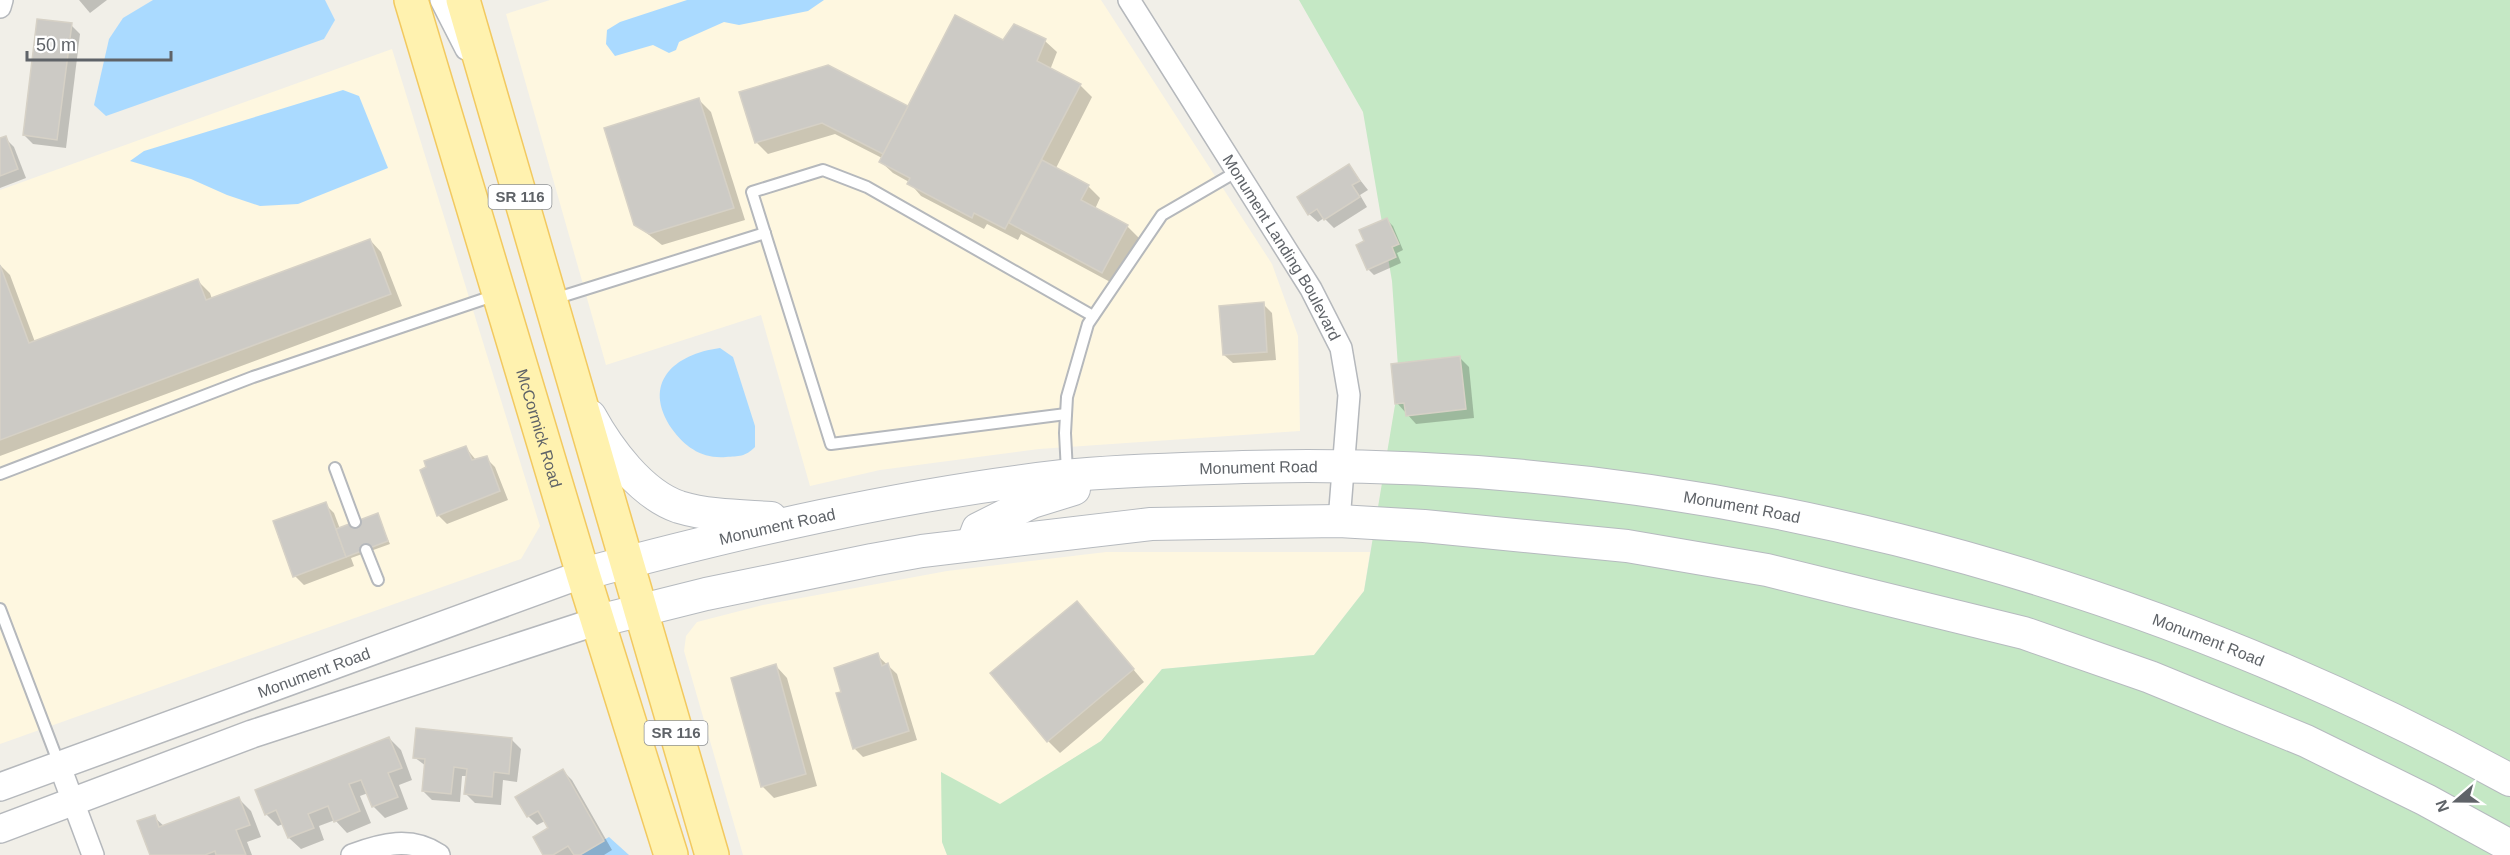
<svg xmlns="http://www.w3.org/2000/svg" width="2510" height="855" font-family="Arial,sans-serif">
<rect width="100%" height="100%" fill="#f1efe8"/>
<g fill="#fef7e0">
<path d="M550 0H1101L1272 264 1298 336 1300 431 1039 449 880 470 810 486 761 315 606 365 506 14Z"/>
<path d="M392 49 540 526 521 559 0 744V190Z"/>
<path d="M1106 552H1370L1364 591 1314 655 1162 669 1101 741 942 842 947 855H743L684 651 686 636 697 622 763 605 947 571Z"/>
</g>
<path fill="#c5e8c5" d="M1299 0H2510V855H947L942 842 941 772 1000 804 1101 741 1162 669 1314 655 1364 591 1399 381 1392 281 1363 112Z"/>
<g fill="#aadaff">
<path d="M153 0H325L335 20 324 39 106 116 94 105 109 39 123 18Z"/>
<path d="M687 0H824L808 11 739 25 724 22 679 42 676 50 669 53 653 45 615 56 606 44 607 30 620 22Z"/>
<path d="M343 90 359 96 388 168 298 204 260 206 227 195 191 179 130 161 144 151Z"/>
<path d="M720 348 733 357 755 426V447C745 457 739 456 726 457 702 459 685 447 672 429 641 383 674 354 720 348Z"/>
<path d="M609 837 629 855H577Z"/>
</g>
<g fill="#0003">
<path d="M79 0H107L90 13Z"/>
<path d="M71 25 80 34 66 148 33 144 24 135Z"/>
<path d="M1045 41 1057 52 1050 70 1080 85 1092 97 1056 168 1088 186 1100 198 1095 209 1127 226 1139 238 1114 284 1021 234 1018 240 987 224 984 229 921 196 909 182 893 173 881 162 882 158 835 134 768 154 756 142 741 93 908 108 1004 42Z"/>
<path d="M699 100 711 112 745 220 662 245 635 224Z"/>
<path d="M5 138 14 147 26 178 0 188V140Z"/>
<path d="M1349 166 1368 190 1360 195 1367 207 1334 228 1324 218 1318 222 1309 214Z"/>
<path d="M1387 220 1393 226 1403 250 1397 253 1401 263 1374 275 1368 269 1366 242Z"/>
<path d="M370 240 381 252 402 306 0 456V265L10 275 35 342 198 281 210 293 212 299Z"/>
<path d="M1263 304 1272 313 1276 360 1233 363 1224 355Z"/>
<path d="M1460 358 1469 367 1474 418 1416 424 1397 403Z"/>
<path d="M466 448 476 460 486 458 495 467 508 500 447 524 438 515 428 468Z"/>
<path d="M325 504 334 513 340 529 377 515 390 544 351 558 354 566 304 585 295 576Z"/>
<path d="M1077 603 1144 682 1060 753 1048 741Z"/>
<path d="M877 655 897 674 917 740 863 757 854 748 842 693Z"/>
<path d="M776 666 787 678 817 786 774 798 762 786Z"/>
<path d="M389 738 401 750 412 780 399 785 408 809 385 818 373 806 368 793 360 796 371 823 347 833 335 820 319 826 324 840 301 849 289 838 283 824 278 826 266 814Z"/>
<path d="M512 740 521 749 517 782 503 780 501 805 475 803 466 794 467 776H462L460 802 432 800 423 791 426 766 414 757Z"/>
<path d="M563 771 572 780 612 850 604 855H545L550 829 545 821 537 825 528 816Z"/>
<path d="M239 799 251 811 261 837 247 842 252 855H152L154 817 165 827Z"/>
</g>
<g fill="#cccac5" stroke="#d6d1c6" stroke-width="1.5">
<path d="M955 15 1003 40 1014 24 1046 39 1037 61 1081 84 1005 229 974 213 972 218 907 184 910 178 879 162Z"/>
<path d="M37 19 72 23 57 140 23 135Z"/>
<path d="M828 65 908 106 883 154 822 123 755 143 739 92Z"/>
<path d="M699 98 734 208 649 234 634 225 604 128Z"/>
<path d="M6 136 18 169 0 176V138Z"/>
<path d="M1042 160 1089 185 1081 200 1128 225 1102 273 1009 223Z"/>
<path d="M1349 164 1360 181 1352 185 1360 197 1324 220 1317 209 1308 215 1297 197Z"/>
<path d="M1387 218 1399 244 1392 247 1396 257 1367 270 1356 245 1364 241 1359 230Z"/>
<path d="M370 239 391 294 0 440V265L29 343 198 279 206 300Z"/>
<path d="M1264 302 1267 352 1223 355 1219 306Z"/>
<path d="M1460 356 1466 409 1406 416 1404 403 1395 404 1391 364Z"/>
<path d="M466 446 472 460 487 456 500 491 437 516 420 470 426 467 424 461Z"/>
<path d="M326 502 346 557 293 577 273 521Z"/>
<path d="M378 513 388 541 346 557 336 529Z"/>
<path d="M1077 601 1134 669 1047 742 990 673Z"/>
<path d="M878 653 882 666 888 663 909 731 853 749 836 693 841 692 834 668Z"/>
<path d="M776 664 806 774 761 787 731 678Z"/>
<path d="M416 728 512 738 509 774 494 772 492 797 464 794 467 769 454 767 451 794 422 791 425 759 413 758Z"/>
<path d="M389 737 402 768 388 773 398 797 372 807 361 780 349 784 360 811 334 822 328 806 308 814 314 828 288 838 276 810 265 815 255 790Z"/>
<path d="M563 769 604 841 580 855H574L568 846 553 855H543L533 837 548 828 538 811 527 817 515 797Z"/>
<path d="M239 797 250 825 236 830 246 855H216L215 851 205 855H150L137 821 155 815 159 827Z"/>
</g>
<g fill="none" stroke-linecap="round" stroke-linejoin="round">
<defs>
<g id="service">
<path d="M554 299 765 233"/>
<path d="M1066 414 831 444 752 192 823 170 867 187 1093 316"/>
<path d="M335 468 355 522"/>
<path d="M1067 472 1065 433 1067 397 1088 324 1162 215 1236 172"/>
<path d="M0 474 253 377 496 295"/>
<path d="M366 550 378 580"/>
<path d="M0 609 59 764"/>
</g>
<g id="minor">
<path d="M441 0 466 49"/>
<path id="s1" d="M1129 0 1311 289 1341 348 1349 395 1339 521"/>
<path d="M0 7 2 0"/>
<path d="M59 764 93 855"/>
<path d="M352 855C382 844 411 836 439 855"/>
</g>
<g id="tertiary">
<path id="s2" d="M0 787 583 574"/>
<path d="M0 829 252 734 598 621"/>
</g>
<g id="secondary">
<path d="M590 416C608 449 641 494 679 507 709 516 741 516 771 518"/>
<path d="M972 545 978 529 1032 502 1074 489"/>
<path id="s3" d="M583 574C739 532 903 494 1063 476 1123 470 1183 469 1243 467 1684 455 2123 568 2510 780"/>
<path d="M598 621 706 594 872 560 922 551 1151 524 1339 521 1424 526 1627 546 1767 570 2024 633 2150 677 2306 741 2426 800 2510 846"/>
</g>
<g id="primary">
<path id="s4" d="M411 0 583 574 671 855"/>
<path d="M463 0 712 855"/>
</g>
</defs>
<use href="#service" stroke="#b5b8bc" stroke-width="14"/>
<use href="#minor" stroke="#b5b8bc" stroke-width="24"/>
<use href="#tertiary" stroke="#b5b8bc" stroke-width="30"/>
<use href="#secondary" stroke="#b6babf" stroke-width="34"/>
<use href="#primary" stroke="#f2c960" stroke-width="36"/>
<use href="#service" stroke="#fff" stroke-width="10"/>
<use href="#minor" stroke="#fff" stroke-width="21"/>
<use href="#tertiary" stroke="#fff" stroke-width="27"/>
<use href="#secondary" stroke="#fff" stroke-width="32"/>
<use href="#primary" stroke="#fff2af" stroke-width="33"/>
</g>
<g text-anchor="middle" stroke-width="4.5" stroke-linejoin="round" paint-order="stroke">
<g fill="#fff" stroke="#8f9295" stroke-width="1.5">
<rect x="488.5" y="185" width="63" height="24" rx="4.5"/>
<rect x="644.5" y="721" width="63" height="24" rx="4.5"/>
</g>
<g font-size="15" font-weight="bold" fill="#5f6368">
<text x="520" y="202">SR 116</text>
<text x="676" y="738">SR 116</text>
</g>
<g font-size="16" fill="#5f6368" stroke="#fff">
<text dy="6" stroke="none"><textPath href="#s1" startOffset="291">Monument Landing Boulevard</textPath></text>
<text dy="6" stroke="none"><textPath href="#s4" startOffset="447">McCormick Road</textPath></text>
<text dy="6" stroke="none"><textPath href="#s3" startOffset="686">Monument Road</textPath></text>
<text dy="6" stroke="none"><textPath href="#s3" startOffset="1172">Monument Road</textPath></text>
<text dy="6" stroke="none"><textPath href="#s3" startOffset="200">Monument Road</textPath></text>
<text dy="6" stroke="none"><textPath href="#s3" startOffset="1658">Monument Road</textPath></text>
<text dy="6" stroke="none"><textPath href="#s2" startOffset="334">Monument Road</textPath></text>
</g>
</g>
<g transform="translate(2456 801) rotate(250)" stroke="#ffffff" stroke-width="4.5" paint-order="stroke">
<path d="M0-4.5L10 22L0 15L-10 22Z" fill="#5f6368"/>
<text y="-9" font-size="16" font-weight="bold" text-anchor="middle" fill="#5f6368">N</text>
</g>
<path d="M27 51v9h144v-9" fill="none" stroke="#5f6368" stroke-width="3"/>
<text x="36" y="51" font-size="18" fill="#5f6368" stroke="#ffffff" stroke-width="4.5" paint-order="stroke">50 m</text>
</svg>
